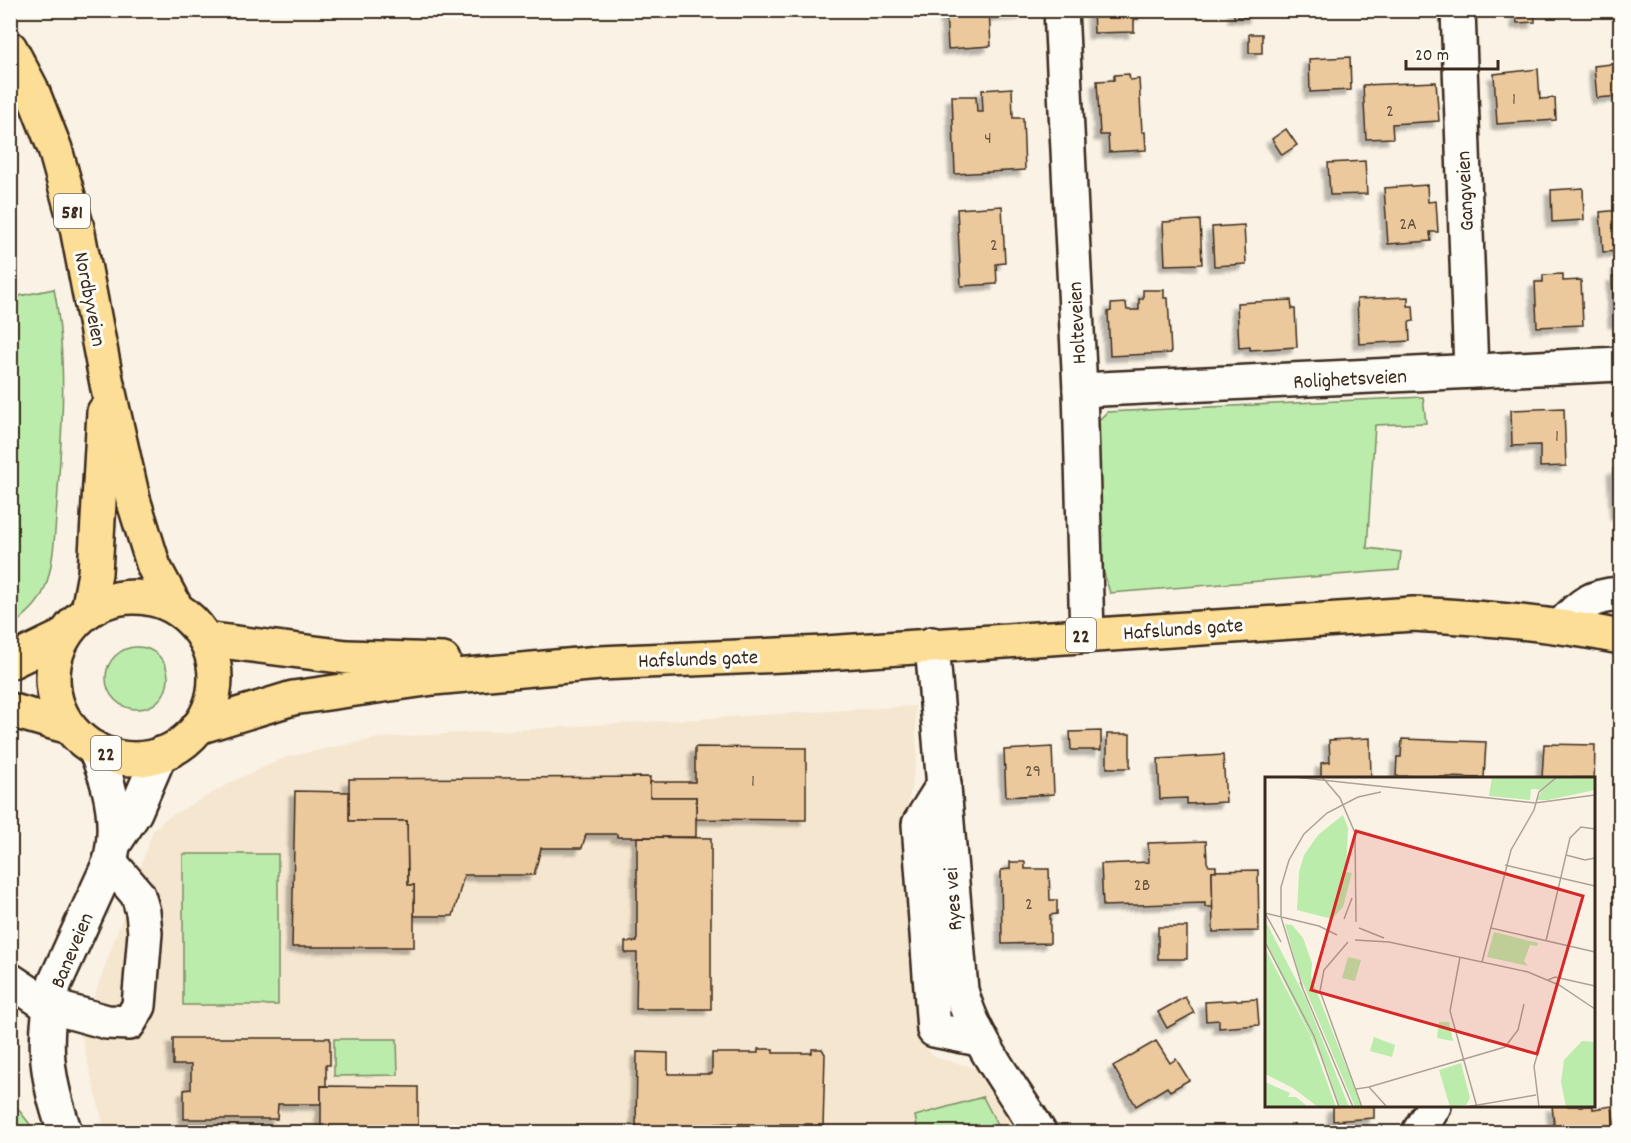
<svg xmlns="http://www.w3.org/2000/svg" width="1631" height="1143" font-family="Dekko,sans-serif">
<defs>
<filter id="shadow"><feDropShadow dx="-5.5" dy="5.5" stdDeviation="1.5" flood-color="#0004"/></filter>
</defs>
<rect width="100%" height="100%" fill="#f9f2e5"/>
<filter id="ink" filterUnits="userSpaceOnUse"><feTurbulence type="fractalNoise" baseFrequency=".0167" numOctaves="2"/><feDisplacementMap in="SourceGraphic" scale="12" xChannelSelector="R" yChannelSelector="G"/><feConvolveMatrix kernelMatrix="1 2 1 2 8 2 1 2 1" color-interpolation-filters="sRGB"/></filter>
<g filter="url(#ink)">
<path fill="#f5e6cf" d="M915 706 917 756 905 820 918 1034 930 1053 940 1059 984 1070 1021 1132H105L81 1034 153 831 165 819 236 780 286 757 379 738Z"/>
<g fill="#bbecab" stroke="#7b8b64" stroke-width="1.5">
<path d="M11 280 14 297 54 289C68 360 62 433 57 504 55 529 54 567 44 590 38 606 23 617 11 627Z"/>
<path d="M1423 397 1426 423 1375 425 1367 548 1401 552 1399 570 1110 593 1099 557 1095 424 1107 412Z"/>
<circle cx="137" cy="678" r="31"/>
<rect x="183" y="854" width="95" height="151"/>
<path d="M334 1039H397L398 1075 334 1076Z"/>
<path d="M983 1097 1001 1132H918L915 1116Z"/>
<path d="M10 1100H11L36 1132H11Z"/>
</g>
<g fill="#ebc99c" stroke="#3b2a1e" stroke-width="1.5" filter="url(#shadow)">
<path d="M946 10H989L991 46 948 49Z"/>
<path d="M993 10H1024V14L993 16Z"/>
<path d="M1093 10H1144V14H1138V19H1134V32L1094 33Z"/>
<rect x="1234" y="10" width="20" height="7"/>
<path d="M1519 10H1534L1535 22 1517 23 1516 15H1520Z"/>
<rect x="1249" y="34" width="13" height="19"/>
<path d="M1350 57 1351 90 1310 92 1309 59Z"/>
<path d="M1620 63V96L1597 98 1594 66Z"/>
<path d="M1538 69 1540 99 1555 98 1556 120 1497 124 1494 74Z"/>
<path d="M1129 74 1130 80 1139 79 1142 132H1145L1146 150 1109 152 1108 135H1100L1097 81 1114 80V75Z"/>
<path d="M1436 82 1439 121 1392 124 1393 138 1366 139 1363 85Z"/>
<path d="M1012 88 1013 118H1023L1025 170 955 174 952 96H976L977 112H983L982 90Z"/>
<path d="M1286 129 1297 145 1282 155 1272 139Z"/>
<path d="M1365 161 1367 194 1330 195 1328 163Z"/>
<path d="M1427 185 1428 202 1436 201 1438 232H1430L1431 241 1388 244 1384 188Z"/>
<path d="M1583 188 1584 220 1552 222 1551 190Z"/>
<path d="M1002 206 1005 263 996 264 997 284 961 286 957 209Z"/>
<path d="M1620 210V251L1603 252 1600 212Z"/>
<path d="M1200 220 1202 264 1165 265 1163 222Z"/>
<path d="M1244 225 1246 264 1214 266 1212 227Z"/>
<path d="M1620 265V322H1614L1612 277H1618L1617 266Z"/>
<path d="M1563 274V281L1581 280 1583 325 1537 327 1535 282H1543V275Z"/>
<path d="M1143 290H1164V298H1168L1171 353 1110 356 1108 312 1111 311V304L1126 303 1127 310H1139V299H1143Z"/>
<path d="M1408 297V306H1413L1414 321 1409 322 1410 341 1359 344 1357 299Z"/>
<path d="M1291 300 1292 309H1295L1297 347 1250 350V347L1239 348 1237 303Z"/>
<path d="M1564 408 1566 466 1540 467V445L1512 446 1511 410Z"/>
<path d="M1613 469H1620V513L1616 514Z"/>
<path d="M1101 731V750H1071L1070 732Z"/>
<rect x="1107" y="734" width="23" height="34"/>
<path d="M1370 738 1371 778H1321V763L1330 762 1329 740Z"/>
<path d="M1402 739 1486 742 1484 778 1396 776 1397 757H1401Z"/>
<path d="M1544 744 1595 745 1594 790V778H1542Z"/>
<path d="M695 747 806 748V820L696 819V797H650V782H695Z"/>
<path d="M1052 747 1054 794 1006 797 1004 750Z"/>
<path d="M1223 755 1226 802 1187 804V798L1160 799 1158 759Z"/>
<path d="M650 777V797H696V837H617V834H586L582 848H541L534 875H464L453 916H414V885H408L407 821H349V779Z"/>
<path d="M295 791 349 792V821H407L408 885H414V947H292Z"/>
<path d="M637 837 711 838V1009H636L637 953H625V942H637Z"/>
<path d="M1206 841 1207 862 1209 866H1216V871H1212L1213 907H1205V903L1103 906 1101 864 1149 862 1148 843Z"/>
<path d="M1010 862H1025V869H1049L1050 900H1057V914L1050 915V943L1002 944 1001 870 1010 869Z"/>
<path d="M1258 870 1259 931 1213 932 1212 871Z"/>
<rect x="1158" y="927" width="29" height="32"/>
<path d="M1185 997 1194 1013 1167 1028 1158 1012Z"/>
<path d="M1257 999 1259 1025 1219 1028V1020L1206 1021 1205 1002Z"/>
<path d="M173 1038H330V1065H326V1086H321V1104H278L277 1119H184V1090L191 1089V1065H173Z"/>
<path d="M1156 1041 1170 1063 1176 1059 1189 1080 1170 1091 1167 1087 1136 1106 1113 1066Z"/>
<path d="M758 1049H773V1053H812V1049H822L825 1054 823 1128H812V1124H780V1131L777 1132H754V1124L716 1123V1132H636L637 1052 668 1053V1074H712V1053H758Z"/>
<path d="M321 1086 418 1087V1132H321Z"/>
<path d="M1333 1106H1374V1118L1333 1121Z"/>
<path d="M1552 1106H1593V1109L1612 1106 1615 1132H1555Z"/>
</g>
<g fill="none" stroke-linecap="round" stroke-linejoin="round">
<defs>
<g id="minor">
<path d="M1061 10 1080 390 1087 635"/>
<path d="M1458 10 1471 371"/>
<path d="M1080 390 1620 364"/>
<path d="M1562 625C1581 604 1591 596 1620 594"/>
<path d="M932 644 961 990C975 1043 1011 1085 1039 1132"/>
<path d="M944 784 919 824 934 1030 979 1039"/>
<path d="M115 842 135 812 160 754"/>
<path d="M10 980 49 1006 107 1022 129 1023 139 1006 145 933 143 912 138 895 110 862"/>
<path d="M65 1132C46 1078 42 1042 54 985L110 862C120 823 111 784 94 748"/>
<path d="M1419 1132 1434 1106"/>
</g>
<g id="major">
<path d="M10 48 31 88 55 149 77 228 107 384 133 499 154 567 176 608"/>
<path d="M88 611 95 573 104 412"/>
</g>
<g id="highway">
<circle cx="134" cy="678" r="81"/>
<path d="M205 639 347 657 443 660"/>
<path d="M10 662 64 636"/>
<path d="M10 710 69 727"/>
<path d="M198 727 293 698 433 678 600 663 825 653 1413 614C1484 618 1551 623 1620 637"/>
</g>
</defs>
<use href="#minor" stroke="#3b2a1e" stroke-width="38"/>
<use href="#major" stroke="#3b2a1e" stroke-width="38"/>
<use href="#highway" stroke="#3b2a1e" stroke-width="38"/>
<use href="#minor" stroke="#fdfcf7" stroke-width="33"/>
<use href="#major" stroke="#fcde96" stroke-width="33"/>
<use href="#highway" stroke="#fcde96" stroke-width="33"/>
</g>
</g>
<g text-anchor="middle" stroke-width="6" stroke-linejoin="round" paint-order="stroke">
<g font-size="18" fill="#67523e">
<text x="1514" y="104">1</text>
<text x="1390" y="116">2</text>
<text x="988" y="143">4</text>
<text x="1408" y="229">2A</text>
<text x="994" y="250">2</text>
<text x="1557" y="441">1</text>
<text x="1033" y="776">29</text>
<text x="753" y="786">1</text>
<text x="1142" y="890">2B</text>
<text x="1029" y="909">2</text>
</g>
<g fill="#fdfcf7" stroke="#75695f" stroke-width="1.5">
<rect x="54" y="194" width="36" height="34" rx="4.5"/>
<rect x="1066" y="618" width="30" height="34" rx="4.5"/>
<rect x="91" y="736" width="30" height="34" rx="4.5"/>
</g>
<g font-size="20" font-weight="bold" fill="#3b2a1e">
<text x="72" y="218">581</text>
<text x="1081" y="642">22</text>
<text x="106" y="760">22</text>
</g>
<g font-size="21" fill="#3b2a1e" stroke="#fdfcf7">
<text transform="translate(1464 191) rotate(-93)" y="7">Gangveien</text>
<text transform="translate(91 299) rotate(79)" y="7">Nordbyveien</text>
<text transform="translate(1076 323) rotate(-93)" y="7">Holteveien</text>
<text transform="translate(1350 378) rotate(-3)" y="7">Rolighetsveien</text>
<text transform="translate(1183 628) rotate(-4)" y="7">Hafslunds gate</text>
<text transform="translate(698 658) rotate(-2)" y="7">Hafslunds gate</text>
<text transform="translate(952 899) rotate(-94)" y="7">Ryes vei</text>
<text transform="translate(71 950) rotate(-67)" y="7">Baneveien</text>
</g>
</g>
<g transform="translate(1265 777)">
<rect width="330" height="330" fill="#f9f2e5"/>
<path d="M227 0H330V13L283 23H272L277 13 270 12H266L265 23 224 19ZM78 38 83 51 81 95 87 96 78 130 67 142 32 133 34 95 39 78 53 58ZM0 143 41 222 84 330H74L62 292 0 165ZM20 147 27 148 38 161 47 186 46 200 97 330H90L34 197ZM229 155 273 166 272 169 265 168 259 184 263 189 222 180ZM0 171 45 258 71 330H53L28 311 0 297ZM83 180 96 183 90 204 77 201ZM174 245H184L188 264 172 261ZM109 260 130 268 127 280 105 274ZM317 264 330 265V330H301L296 305 299 283ZM196 286 205 321 201 328 185 330 174 293ZM0 305 25 316 23 320H31L43 330H0Z" fill="#bbecab"/>
<path fill="none" stroke="#ada295" stroke-width="1.5" d="M29 0 270 26 330 18M57 0 75 21 90 56 91 145M301 78 320 83 330 81M240 88 330 109M0 136 54 149 72 158M0 136 16 165M79 142 87 121M94 151 119 161M226 151 330 175M90 163 124 165 263 195 294 208 330 232M281 164 305 61 316 50 330 52M0 165 49 259 74 330M83 165 59 193 55 214 97 330M195 180 185 234 212 330M217 185 246 73 269 33 274 15 292 0M283 203 290 200 330 209M35 205 88 330M38 212 16 140V110L24 83 39 57 62 36 93 20 116 15M104 310 240 270 253 253 259 227M91 312 104 310 122 330M201 330 271 318M274 330 269 289 289 221"/>
<path fill="#d62828" fill-opacity="0.15" stroke="#d62828" stroke-width="3" d="M91 54 318 119 272 277 46 213Z"/>
<rect width="330" height="330" fill="none" stroke="#3b2a1e" stroke-width="3"/>
</g>
<rect width="1631" height="1143" fill="none" stroke="#fdfcf7" stroke-width="36"/>
<rect x="18" y="18" width="1595" height="1107" fill="none" stroke="#3b2a1e" stroke-width="2" filter="url(#ink)"/>
<path d="M1406 60v9h92v-9" fill="none" stroke="#3b2a1e" stroke-width="3"/>
<text x="1415" y="60" font-size="18" fill="#3b2a1e" stroke="#fdfcf7" stroke-width="4.5" paint-order="stroke">20 m</text>
</svg>
